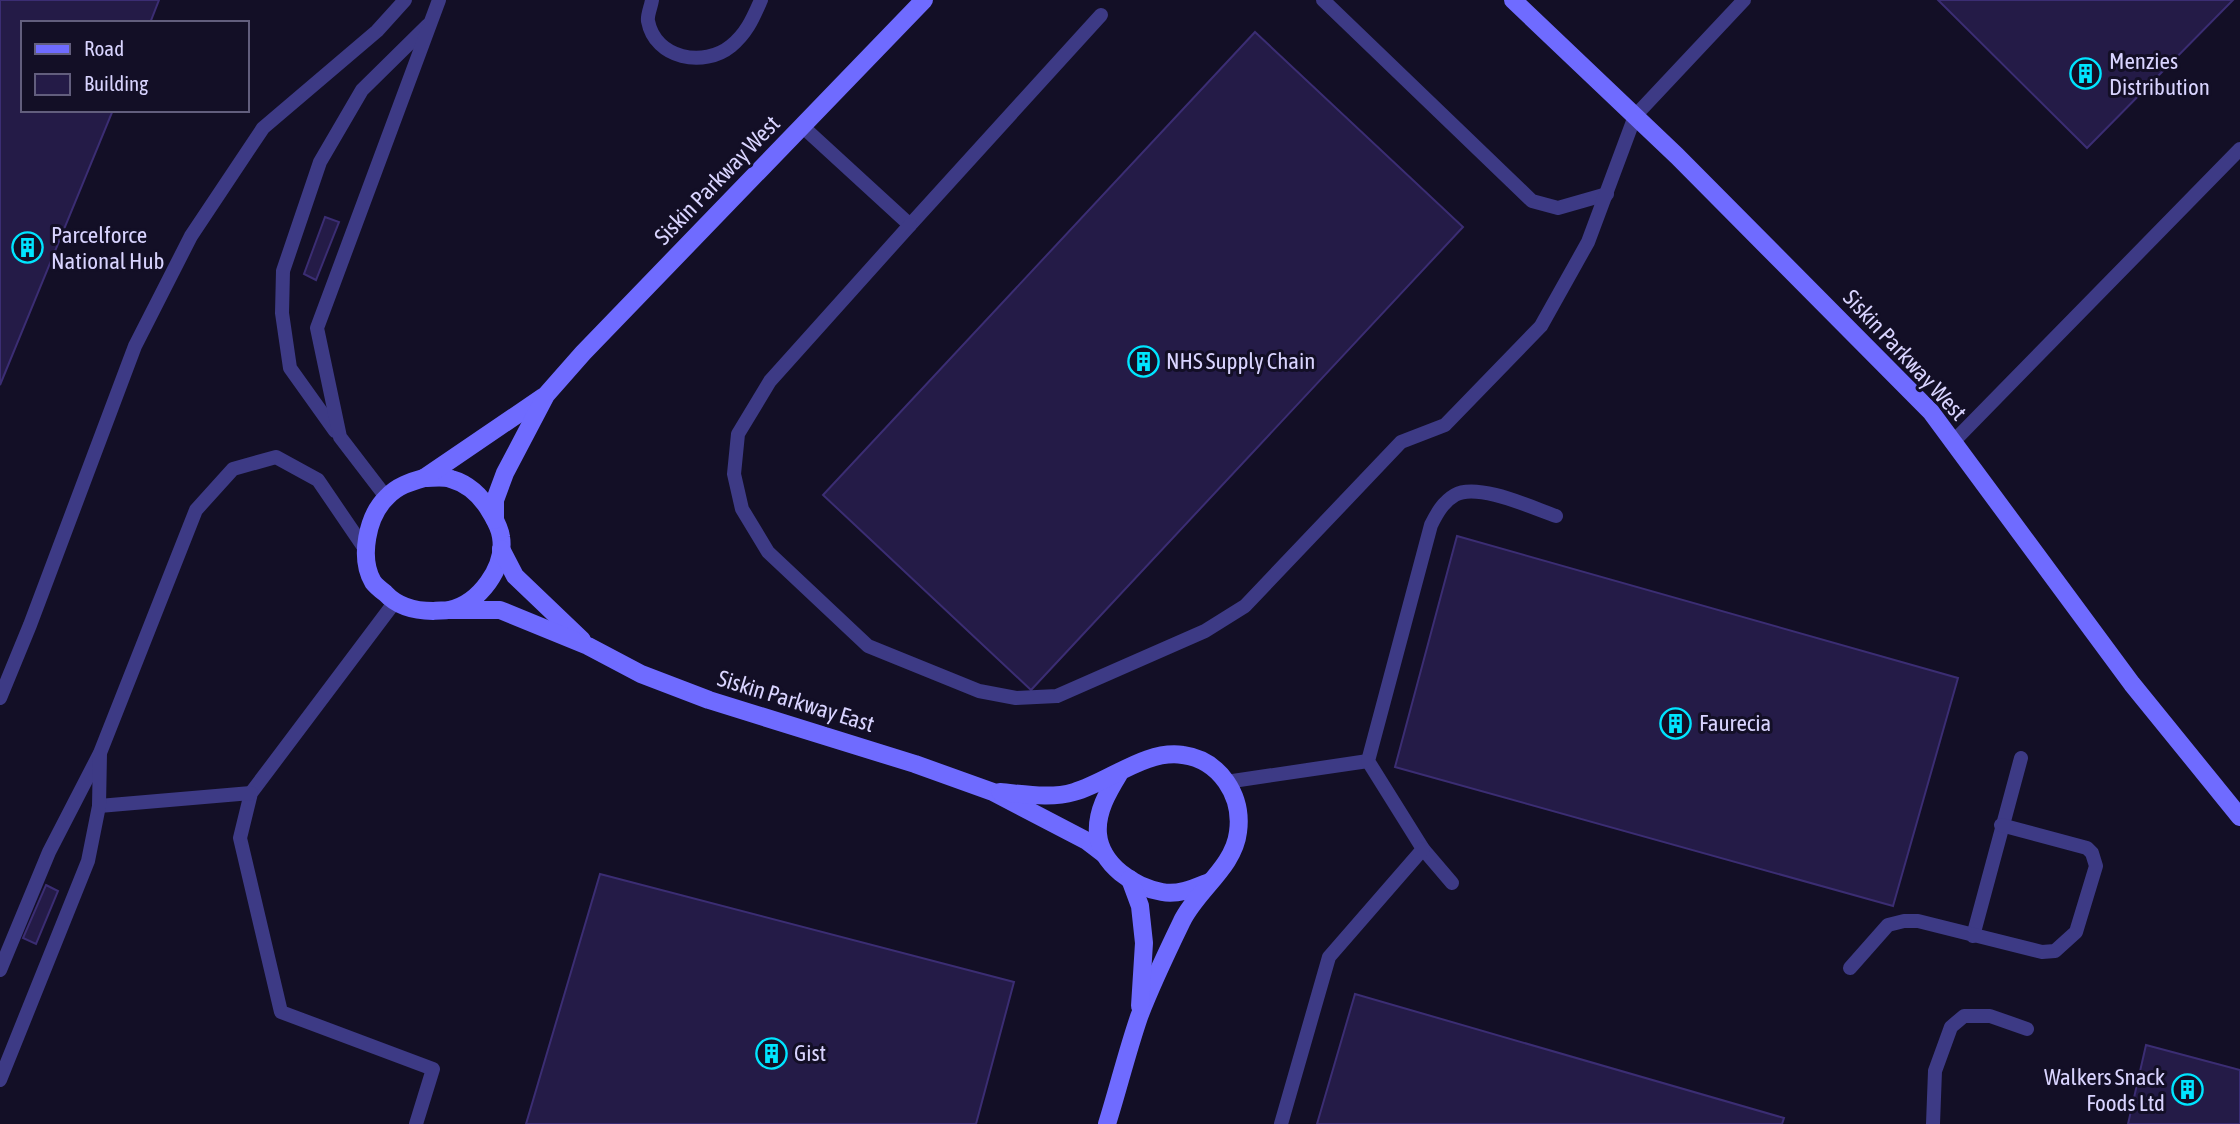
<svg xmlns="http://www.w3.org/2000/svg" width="2240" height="1124" font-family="'Asap Condensed',sans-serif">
<rect width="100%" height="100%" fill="#130f26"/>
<g fill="#241b47" stroke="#3b2d73" stroke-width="2">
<path d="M0 0H159L150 23H23V110H113L0 385Z"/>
<path d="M1938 0H2233L2087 148Z"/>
<path d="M1255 32 1463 227 1031 690 823 495Z"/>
<path d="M325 217 339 222 316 280 304 274Z"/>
<path d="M1457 536 1958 678 1893 906 1395 767Z"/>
<path d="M600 874 1014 982 976 1124H526Z"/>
<path d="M46 885 58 891 36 944 23 938Z"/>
<path d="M1355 994 1784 1118 1782 1124H1317Z"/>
<path d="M2146 1045 2240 1070V1124H2128Z"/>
</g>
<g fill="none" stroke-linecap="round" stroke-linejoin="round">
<g stroke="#3d3a85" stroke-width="14">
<path d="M652 0C651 7 647 15 648 21 655 59 704 68 731 46 747 33 753 18 761 0"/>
<path d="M1323 0 1532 201 1558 208 1607 194"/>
<path d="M802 126 910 225 1101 15"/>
<path d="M910 225 770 381 738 434 734 474 742 509 768 552 868 646 979 691 1016 698 1057 696 1205 631 1245 606 1401 442 1445 425 1541 326 1588 242 1635 116 1744 0"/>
<path d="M335 431 290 368 282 313 283 271 320 162 362 90 428 25"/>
<path d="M1953 442 2240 149"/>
<path d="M386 497 340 437 317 328 439 0"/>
<path d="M394 603 251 793 240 838 281 1012 433 1069 416 1124"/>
<path d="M0 698 30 625 135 346 191 236 263 128 377 31 405 0"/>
<path d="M1226 782 1368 761"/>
<path d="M99 806 251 793"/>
<path d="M1452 883 1423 849 1368 761 1431 525C1437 513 1443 502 1455 495 1477 482 1533 508 1556 516"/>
<path d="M1973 936 2021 758"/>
<path d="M1850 968 1888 925 1904 921H1918L2042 952 2055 951 2076 932 2096 866 2092 853 2087 848 2001 825"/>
<path d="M0 970 49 852 99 755"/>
<path d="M0 1080 88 861 99 806 100 753 196 510 233 469 276 457 318 480 365 549"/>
<path d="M1281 1124 1329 957 1423 849"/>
<path d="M1933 1124 1935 1071 1951 1027 1964 1016H1990L2027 1029"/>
</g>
<g stroke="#6f6bff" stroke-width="18">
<path d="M1513 0 1677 156 1931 412 2132 684 2240 817"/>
<path d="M424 478C433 478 443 476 451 479 469 484 482 497 491 513 495 520 500 528 501 537 506 567 479 604 449 610 444 611 438 610 433 611 415 611 397 606 385 593 381 590 376 586 373 582 359 558 367 516 387 497 397 486 410 482 424 478Z"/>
<path d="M424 478 543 397"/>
<path d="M495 520V500L505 473 546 395 583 353 924 0"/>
<path d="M501 549 515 576 582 640"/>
<path d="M450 610H500L588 646 641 674 709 700 915 764 993 792 1087 841 1104 854"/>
<path d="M1119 774C1108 792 1096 812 1098 834 1101 865 1134 887 1162 892 1179 895 1194 888 1209 882"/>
<path d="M1000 792C1024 794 1051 799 1074 792 1109 782 1146 749 1183 755 1220 760 1243 796 1238 832 1234 867 1197 890 1182 921 1167 952 1151 985 1139 1017 1127 1052 1118 1089 1107 1124"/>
<path d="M1130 879 1140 906 1144 943 1140 1006"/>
</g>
</g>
<defs>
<symbol id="building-ring" viewBox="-11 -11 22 22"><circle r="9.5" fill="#130f26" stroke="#00e5ff" stroke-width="1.5"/><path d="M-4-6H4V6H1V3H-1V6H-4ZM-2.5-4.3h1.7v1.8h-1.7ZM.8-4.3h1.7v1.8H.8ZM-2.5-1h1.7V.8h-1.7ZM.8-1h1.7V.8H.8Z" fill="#00e5ff"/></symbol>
</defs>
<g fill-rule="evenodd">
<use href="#building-ring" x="2068" y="56" width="35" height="35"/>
<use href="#building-ring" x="10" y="230" width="35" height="35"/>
<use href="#building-ring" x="1126" y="344" width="35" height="35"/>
<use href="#building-ring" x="1658" y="706" width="35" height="35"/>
<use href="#building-ring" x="754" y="1036" width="35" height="35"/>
<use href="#building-ring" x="2170" y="1072" width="35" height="35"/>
</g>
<g text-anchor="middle" stroke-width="6" stroke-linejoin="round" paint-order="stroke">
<g font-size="23" fill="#d9d4ff" stroke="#130f26" text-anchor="start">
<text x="2109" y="69">Menzies<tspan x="2109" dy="26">Distribution</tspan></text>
<text x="51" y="243">Parcelforce<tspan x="51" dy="26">National Hub</tspan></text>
<text x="1166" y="369">NHS Supply Chain</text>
<text x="1699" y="731">Faurecia</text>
<text x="794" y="1061">Gist</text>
<text x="2165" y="1085" text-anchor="end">Walkers Snack<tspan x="2165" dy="26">Foods Ltd</tspan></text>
</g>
<g font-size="23" fill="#d9d4ff" stroke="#130f26">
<text transform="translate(717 180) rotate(-46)" y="8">Siskin Parkway West</text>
<text transform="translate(1905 355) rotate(47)" y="8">Siskin Parkway West</text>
<text transform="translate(796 701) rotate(17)" y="8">Siskin Parkway East</text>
</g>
</g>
<rect x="21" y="21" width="228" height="91" fill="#130f26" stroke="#625e7d" stroke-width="2"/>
<rect x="35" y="44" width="35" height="10" fill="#6f6bff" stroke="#625e7d" stroke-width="2"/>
<text x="84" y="56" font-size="21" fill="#d9d4ff">Road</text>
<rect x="35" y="74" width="35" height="21" fill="#241b47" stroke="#625e7d" stroke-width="2"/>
<text x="84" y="91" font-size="21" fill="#d9d4ff">Building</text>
</svg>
